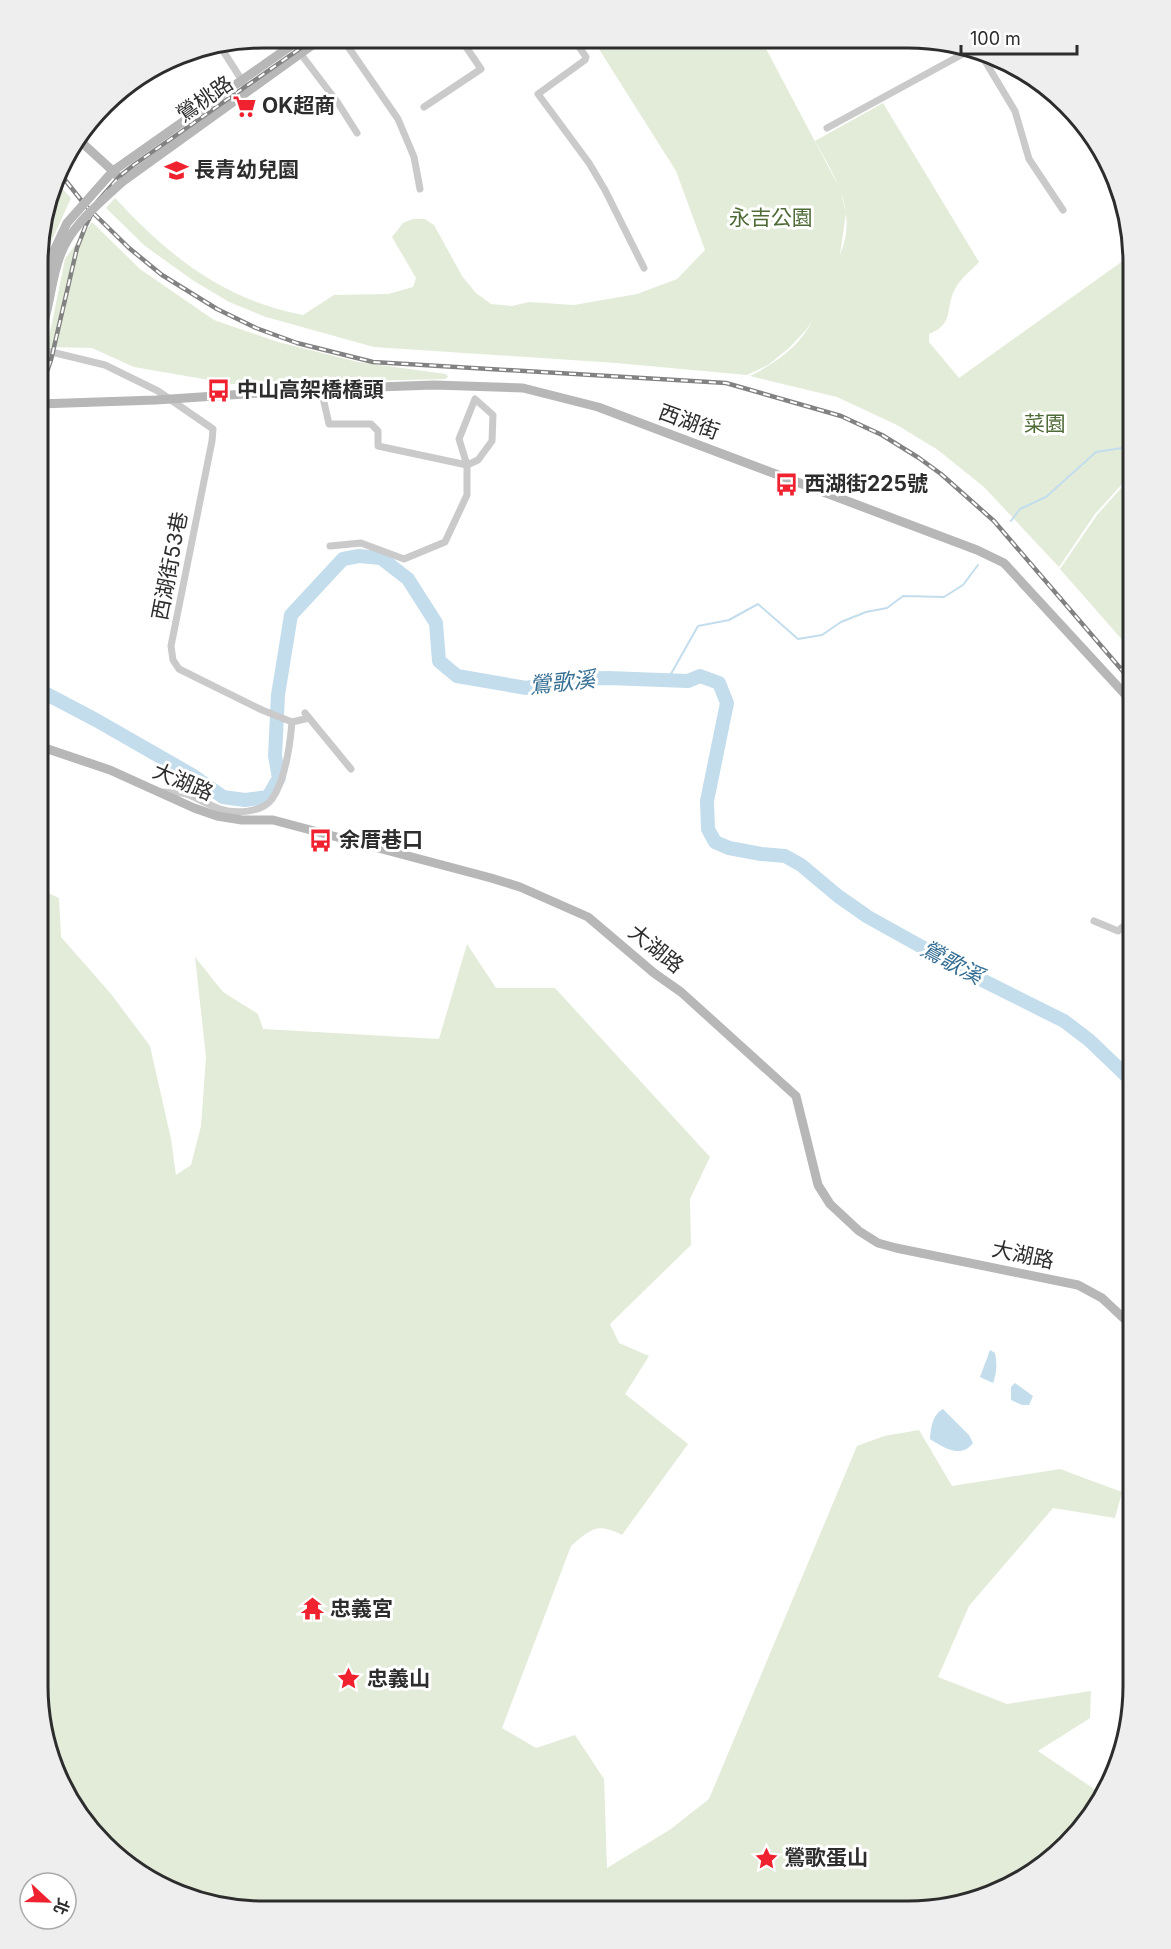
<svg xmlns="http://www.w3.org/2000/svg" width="1171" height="1949" font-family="Inter,'Noto Sans TC',sans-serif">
<rect width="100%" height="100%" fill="#fff"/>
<g fill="#e3ecd9">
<path d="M592 38 761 39 840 189 846 213 840 255C858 211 836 179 815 141L883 103 979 262C972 270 961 278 956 287 944 307 956 323 929 334V342L959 378 1127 258 1133 266V472L1095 514 1059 567 984 487 938 450 897 425 837 397 750 376C774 364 801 346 812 320L806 330 789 348 768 365 747 375 616 363 374 347 266 317 229 302 194 281 145 246 106 208 115 198C170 257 222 299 303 315L334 295 388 294 413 287 416 278 392 237 403 223 413 219H425L434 225 462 276 476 293 491 304 512 306 529 302 574 305 637 294 677 279 705 250 676 171Z"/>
<path d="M55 181 71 198 46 253 39 286V234Z"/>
<path d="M92 222 140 269 214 320 278 342 358 362 446 374 448 377 445 379 232 384 134 367 92 348 47 347 65 259Z"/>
<path d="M1133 475V652L1060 569 1097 515Z"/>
<path d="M39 889 59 898 61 937 111 994 150 1046 171 1139 176 1175 191 1165 201 1126 206 1057 195 957 223 992 258 1014 263 1029 439 1039 467 944 496 988H555L710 1157 690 1199 691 1245 610 1324 619 1343 649 1356 625 1394 688 1444 622 1535C597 1522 591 1529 571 1546L502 1728 536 1748 575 1735 604 1779 607 1868 671 1829 709 1799 857 1446 884 1436 919 1430 952 1486 1060 1469 1122 1492 1115 1518 1053 1508 969 1606 938 1677 1007 1704 1091 1691 1090 1718 1038 1751 1094 1789 1107 1786 1087 1823 1046 1865 994 1894 908 1911 234 1910 176 1894 125 1865 84 1823 55 1772 38 1686Z"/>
</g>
<g fill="#c3dded">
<path d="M990 1350 995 1353C997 1364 997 1372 993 1383L980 1377Z"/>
<path d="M1015 1383 1033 1396 1029 1405H1022L1011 1400V1387Z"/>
<path d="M943 1409 969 1435 973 1443C961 1459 944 1448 930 1439 931 1428 932 1415 943 1409Z"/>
</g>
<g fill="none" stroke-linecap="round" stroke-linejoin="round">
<g stroke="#c3dded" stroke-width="2">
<path d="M1011 521 1020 509 1046 497 1096 452 1129 447 1133 441"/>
<path d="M667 681 698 626 729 620 758 604 798 639 822 635 841 622 866 612 887 608 903 596 944 597 963 585 978 565"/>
</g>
<path stroke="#c3dded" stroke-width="14" d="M39 690 96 720 192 775 223 797 245 800 268 797 279 778 275 756 278 695 291 615 343 559 359 556 381 558 408 579 436 623 439 661 457 676 526 688 564 679 608 678 688 681 700 676 719 683 727 703 707 801 708 829 715 842 729 848 761 854 785 856 801 865 838 896 868 917 976 977 1064 1021 1089 1040 1133 1082"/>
<g stroke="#cacaca" stroke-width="7">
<path d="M342 38 398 119 414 157 420 189"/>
<path d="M573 38 586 57 585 60 538 94 589 163 605 190 644 268"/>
<path d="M220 46 248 90"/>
<path d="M979 51 1015 111 1029 159 1063 210"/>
<path d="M300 53 338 103 357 133"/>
<path d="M424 107 481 69 460 38"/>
<path d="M827 128 972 49"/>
<path d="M39 349 105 365 158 391 213 429 212 441 171 646 173 660 179 669 262 710 292 722 309 718"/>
<path d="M321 389 329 424H371L378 431V446L467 465 478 460 492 441 493 415 475 399 459 439 467 465V495L445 542 404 559 361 543 330 546"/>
<path d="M305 713 351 769"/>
<path d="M163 792C170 793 179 792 186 794 198 798 208 805 220 809 235 814 262 813 272 799 286 779 290 745 292 722"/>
<path d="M1094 921 1118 931 1133 918"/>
</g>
<g stroke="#b7b7b7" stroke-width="9">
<path d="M79 140 113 171 122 182 322 38"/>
<path d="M113 171 302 38"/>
<path d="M39 404 156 400 321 389 434 385 523 388 598 407 977 550 1004 563 1133 703"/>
<path d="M39 746 110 770 194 808 217 816 242 820H273L491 878 520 887 588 917 654 973 681 992 796 1096 818 1185 830 1204 859 1231 878 1243 896 1248 1078 1285 1102 1298 1133 1327"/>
</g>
<defs>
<g id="rail">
<path d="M58 171 85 205 129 248 162 275 217 309 256 328 297 343 373 362 726 383 841 416 882 435 919 458 941 474 994 521 1133 683"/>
<path d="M39 394 51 360 77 248 86 225 98 201 121 175 135 164 315 38"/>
</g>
</defs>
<use href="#rail" stroke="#828282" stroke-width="4.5"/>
<use href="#rail" stroke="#fff" stroke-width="2" stroke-dasharray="7" stroke-linecap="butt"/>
<g stroke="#b7b7b7" stroke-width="9">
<path d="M39 310 53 253 67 223 113 171"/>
<path d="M39 337C50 311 50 282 60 256 71 225 99 204 122 182"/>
</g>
</g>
<defs>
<symbol id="supermarket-bare" viewBox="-9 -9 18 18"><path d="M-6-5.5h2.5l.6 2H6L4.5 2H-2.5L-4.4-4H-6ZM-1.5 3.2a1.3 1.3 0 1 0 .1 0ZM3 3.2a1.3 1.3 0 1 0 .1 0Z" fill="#f12230" stroke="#fff" stroke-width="2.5" paint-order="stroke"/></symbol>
<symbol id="school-bare" viewBox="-9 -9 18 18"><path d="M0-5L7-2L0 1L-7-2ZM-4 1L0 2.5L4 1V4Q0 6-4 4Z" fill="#f12230" stroke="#fff" stroke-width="2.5" paint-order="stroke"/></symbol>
<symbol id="bus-bare" viewBox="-9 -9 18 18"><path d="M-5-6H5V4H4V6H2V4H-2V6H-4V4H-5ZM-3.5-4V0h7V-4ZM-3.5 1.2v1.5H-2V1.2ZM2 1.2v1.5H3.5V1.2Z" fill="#f12230" stroke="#fff" stroke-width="2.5" paint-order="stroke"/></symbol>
<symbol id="temple-bare" viewBox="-9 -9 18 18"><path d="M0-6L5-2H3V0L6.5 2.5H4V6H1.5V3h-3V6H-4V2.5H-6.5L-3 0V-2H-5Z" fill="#f12230" stroke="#fff" stroke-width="2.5" paint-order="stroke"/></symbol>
<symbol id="sight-bare" viewBox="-9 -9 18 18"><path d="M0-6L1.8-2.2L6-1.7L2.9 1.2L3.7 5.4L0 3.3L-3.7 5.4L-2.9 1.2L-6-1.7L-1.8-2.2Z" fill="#f12230" stroke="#fff" stroke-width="2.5" paint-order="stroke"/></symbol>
</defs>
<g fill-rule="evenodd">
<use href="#supermarket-bare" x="228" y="90" width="33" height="33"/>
<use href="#school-bare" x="160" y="154" width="33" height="33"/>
<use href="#bus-bare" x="202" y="374" width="33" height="33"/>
<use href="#bus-bare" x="770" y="468" width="33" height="33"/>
<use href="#bus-bare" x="304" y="824" width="33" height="33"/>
<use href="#temple-bare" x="296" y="1592" width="33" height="33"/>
<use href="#sight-bare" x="332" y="1662" width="33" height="33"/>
<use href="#sight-bare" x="750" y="1842" width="33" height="33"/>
</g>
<g text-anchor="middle" stroke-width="6" stroke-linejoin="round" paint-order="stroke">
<g font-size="21" fill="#2d2d2d" stroke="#fff">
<text transform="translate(205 99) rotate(-35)" y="7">鶯桃路</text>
<text transform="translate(689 422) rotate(20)" y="7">西湖街</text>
<text transform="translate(170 566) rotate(-79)" y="7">西湖街53巷</text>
<text transform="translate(183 782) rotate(23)" y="7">大湖路</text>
<text transform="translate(656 949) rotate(39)" y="7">大湖路</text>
<text transform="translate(1023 1255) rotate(12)" y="7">大湖路</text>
</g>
<g font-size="21" font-weight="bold" fill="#2d2d2d" stroke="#fff" text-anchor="start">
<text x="262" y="113">OK超商</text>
<text x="194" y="177">長青幼兒園</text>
<text x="237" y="397">中山高架橋橋頭</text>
<text x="804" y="491">西湖街225號</text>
<text x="339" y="847">余厝巷口</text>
<text x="330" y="1616">忠義宮</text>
<text x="367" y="1686">忠義山</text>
<text x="784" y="1865">鶯歌蛋山</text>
</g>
<g font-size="21" fill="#4f6b37" stroke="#fff">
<text x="771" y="225">永吉公園</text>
<text x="1045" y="431">菜園</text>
</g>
<g font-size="22" font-style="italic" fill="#366f94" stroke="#fff">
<text transform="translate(562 682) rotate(-6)" y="8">鶯歌溪</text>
<text transform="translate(952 962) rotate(28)" y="8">鶯歌溪</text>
</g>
</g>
<path d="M0 0H1171V1949H0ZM263 48H908A215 215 0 0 1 1123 263V1686A215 215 0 0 1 908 1901H263A215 215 0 0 1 48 1686V263A215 215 0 0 1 263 48Z" fill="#eee" fill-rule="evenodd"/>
<path fill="none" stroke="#2d2d2d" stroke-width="3" d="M263 48H908A215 215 0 0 1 1123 263V1686A215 215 0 0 1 908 1901H263A215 215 0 0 1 48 1686V263A215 215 0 0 1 263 48Z"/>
<g transform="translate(48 1901) rotate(112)"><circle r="28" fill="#ffffff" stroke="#ababab" stroke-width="1.5"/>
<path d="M0-4.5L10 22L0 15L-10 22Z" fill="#f12230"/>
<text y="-9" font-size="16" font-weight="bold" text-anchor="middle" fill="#2d2d2d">北</text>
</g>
<path d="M961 45v9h116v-9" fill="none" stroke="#2d2d2d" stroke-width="3"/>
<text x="970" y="45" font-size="18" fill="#2d2d2d" stroke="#ffffff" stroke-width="4.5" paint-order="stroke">100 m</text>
</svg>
